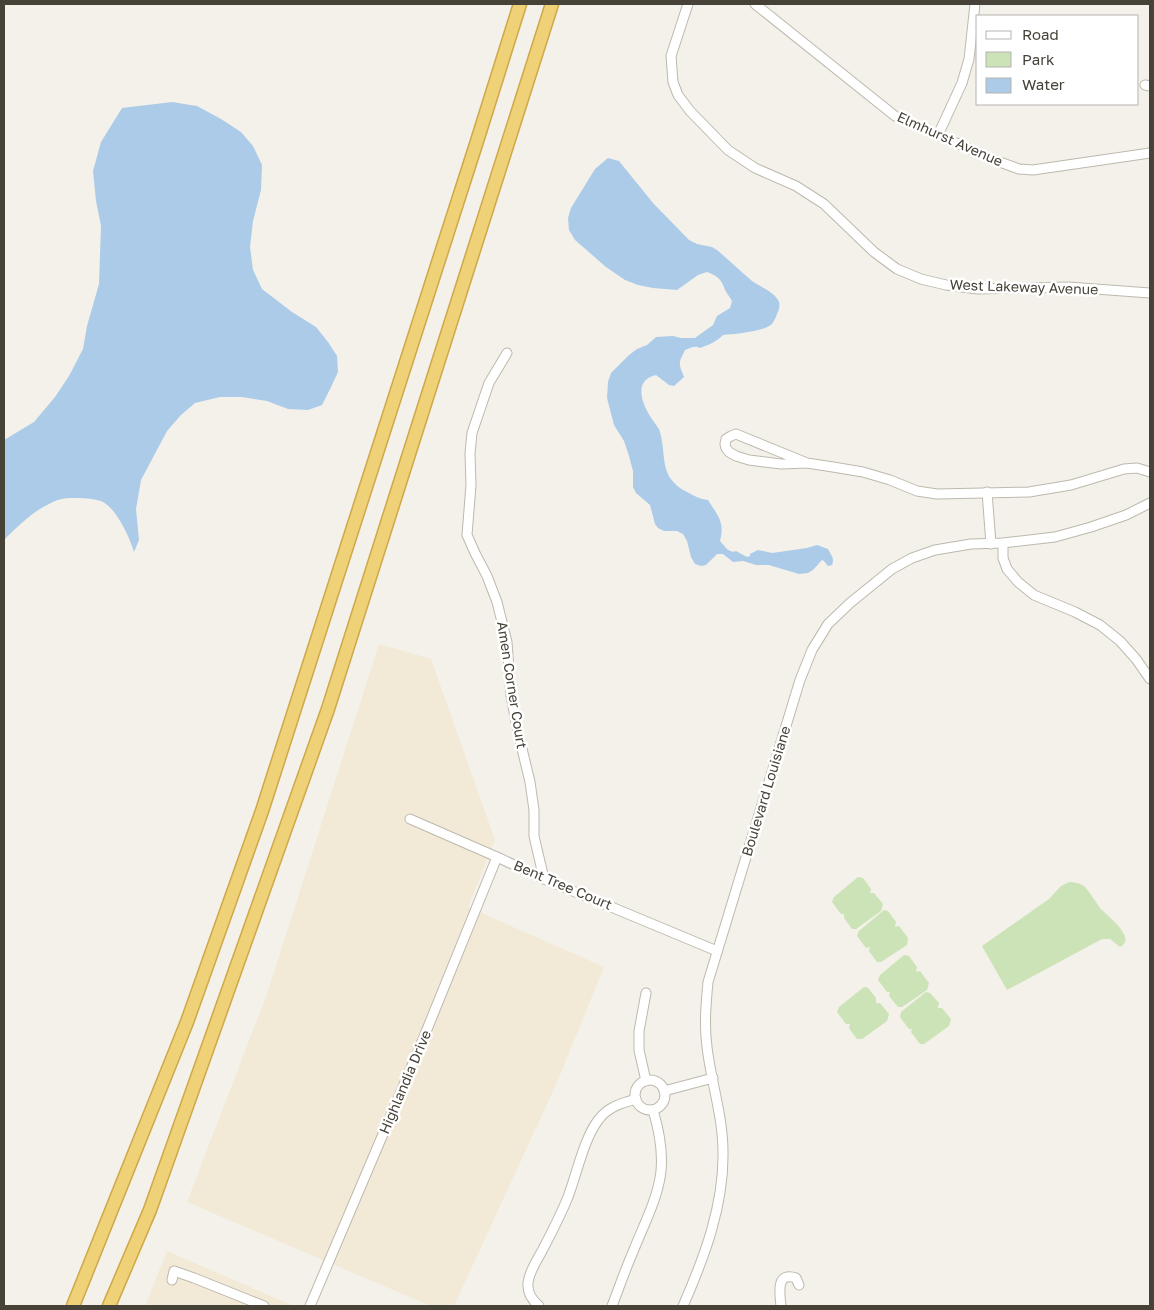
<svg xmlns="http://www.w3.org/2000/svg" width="1154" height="1310" font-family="'Golos Text',sans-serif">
<rect width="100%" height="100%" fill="#f3f1e9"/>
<g fill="#f2e9d7">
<path d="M379 644 431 659 495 840 468 907 604 967 558 1080 454 1306H431L187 1202 267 994Z"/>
<path d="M167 1251 294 1306H145Z"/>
</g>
<g fill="#cbe3b6">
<path d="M858 877 863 878 871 889 870 893H874L883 904 881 911 856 929H852L844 918V914H841L832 902 834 897Z"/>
<path d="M1069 882C1075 882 1079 883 1084 886 1090 892 1095 901 1100 908 1106 915 1138 938 1120 947L1110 939H1102L1007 990 982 946 1049 899 1061 886Z"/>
<path d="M884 910 888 911 896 922 895 927 899 926 908 938 907 945 881 962H877L869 951 870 947 866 948 857 936 859 931Z"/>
<path d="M904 955 909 956 917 967 916 972 920 971 929 983 927 990 902 1007H898L889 996 890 992H887L878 980 880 975Z"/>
<path d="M864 987 868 988 876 998V1003H880L889 1014 887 1021 862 1039H857L849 1028 850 1024H846L837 1012 839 1007Z"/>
<path d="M926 992 930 993 939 1003 938 1008H942L951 1019 949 1026 924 1044H920L911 1032 912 1029H909L900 1017 901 1012Z"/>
</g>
<g fill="#accbe9">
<path d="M172 102 197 106 221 119 241 132 253 146 262 165 261 190 253 221 250 247 253 270 262 289 292 312 316 327 328 342 337 356 338 372 331 387 322 405 308 410 288 409 267 401 242 397H220L195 403 181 415 167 431 141 480 136 509 139 540 134 552C130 538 116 507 101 501 94 499 86 498 78 498 66 498 60 498 49 504 32 512 17 527 4 540V440L34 422 55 397 69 376 83 349 87 326 99 284 101 226 96 201 93 171 101 142 122 108Z"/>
<path d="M608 158 619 161 653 203 689 240 697 244 712 247 717 250C729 260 740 271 752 281 760 287 775 292 779 302 780 306 779 310 777 314 776 317 774 321 772 324 763 332 735 334 723 335 717 341 709 345 700 348 696 345 690 348 685 350 683 355 679 360 680 365 680 369 683 373 684 377L674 386 669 385 656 375C649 377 645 379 642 386 639 398 647 412 654 422 656 425 659 428 660 432 667 457 658 477 687 492 694 496 700 499 708 500 718 516 725 522 720 541 725 546 729 554 736 551L747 557 750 556V554L758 550 772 553 807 548 817 545 828 549C831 555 835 559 832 565L828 566 824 561 822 560 813 570 808 573 799 574 769 565H756L743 561 733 562 723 554H717L706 565 701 566 695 564 691 557 687 541 683 534 677 531H664L658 528 655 524 650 505 636 493 633 487V471L629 456 624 441 614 425 607 398 608 382 611 373 629 355 637 349 647 345 656 337 673 336 681 338H695L713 325 717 316 730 308 732 301C730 297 727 294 725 290 722 280 718 276 707 272L698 275 677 290 653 288 638 285 625 280 606 267 575 240 569 230 568 218 571 208 595 169Z"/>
</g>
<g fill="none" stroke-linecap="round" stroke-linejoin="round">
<defs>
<g id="minor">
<path d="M688 4 671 56 673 82 678 95 690 111 728 150 755 168 796 186 824 204 874 252 897 269 921 279 946 285 978 289 1068 287 1150 293"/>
<path d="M755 4 895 116 997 161 1019 169 1033 170 1150 153"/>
<path d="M1145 85 1150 86"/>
<path d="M938 135 962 83 969 59 975 4"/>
<path d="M507 353 489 383 472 433 470 453 471 485 467 535 475 553 487 576 497 602 507 642 511 696 518 732 530 782 534 810V836L544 879"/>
<path d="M807 463 736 434 731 436 726 439 725 444 726 448 729 452 736 456 749 460 781 464 807 463 833 467 863 472 890 480 917 491 937 494 1029 492 1071 485 1124 469 1137 468 1150 472"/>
<path d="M987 492 991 544"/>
<path d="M1003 543V558L1007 569 1018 582 1034 595 1075 612 1100 625 1120 641 1136 659 1150 679"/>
<path d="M410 819 497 857 544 879 717 951"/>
<circle cx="650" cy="1095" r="15"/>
<path d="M646 1081 639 1050V1031L646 993"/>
<path d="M664 1091 713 1078"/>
<path d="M172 1280 174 1271 194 1278 264 1306"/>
<path d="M310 1306 417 1054 497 857"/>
<path d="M539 1306C532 1300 527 1293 528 1283 529 1271 538 1259 543 1249 552 1232 561 1214 568 1197 577 1173 584 1138 599 1119 608 1107 622 1103 636 1099"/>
<path d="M612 1306C619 1288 625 1270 633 1252 643 1226 658 1199 661 1171 663 1150 659 1130 653 1110"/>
<path d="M683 1306C704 1258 724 1206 723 1152 723 1116 711 1082 707 1047 704 1025 706 1003 708 982L800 680 812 650 828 624 850 603 892 569 912 558 935 550 971 544 1003 543 1055 537 1091 527 1126 515 1150 503"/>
<path d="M781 1306C780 1295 775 1271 796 1278L799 1285"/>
</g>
<g id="highway">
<path d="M73 1306 187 1022 262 811 478 138 520 4"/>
<path d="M109 1306 150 1210 328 709 552 4"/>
</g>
</defs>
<use href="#minor" stroke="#bdb9ad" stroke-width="11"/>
<use href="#highway" stroke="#cea849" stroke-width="15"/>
<use href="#minor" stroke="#fff" stroke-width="9"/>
<use href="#highway" stroke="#efd178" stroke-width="12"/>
</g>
<g text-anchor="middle" stroke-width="5" stroke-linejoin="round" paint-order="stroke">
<g font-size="14" fill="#464238" stroke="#fff">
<text transform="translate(950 139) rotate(24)" y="5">Elmhurst Avenue</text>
<text transform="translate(1024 287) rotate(2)" y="5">West Lakeway Avenue</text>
<text transform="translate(512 685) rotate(81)" y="5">Amen Corner Court</text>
<text transform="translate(766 791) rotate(-73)" y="5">Boulevard Louisiane</text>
<text transform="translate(563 885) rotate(23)" y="5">Bent Tree Court</text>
<text transform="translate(405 1082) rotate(-67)" y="5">Highlandia Drive</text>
</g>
</g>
<rect width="1154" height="1310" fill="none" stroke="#464238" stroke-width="10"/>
<rect x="976" y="15" width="162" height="90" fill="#ffffff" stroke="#b5b3af"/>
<rect x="986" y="31" width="25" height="8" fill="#ffffff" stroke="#b5b3af"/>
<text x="1022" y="40" font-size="15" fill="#464238">Road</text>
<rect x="986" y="52" width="25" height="15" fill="#cbe3b6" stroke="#b5b3af"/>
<text x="1022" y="65" font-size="15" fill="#464238">Park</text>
<rect x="986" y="78" width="25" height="15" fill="#accbe9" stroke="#b5b3af"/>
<text x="1022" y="90" font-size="15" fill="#464238">Water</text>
</svg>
